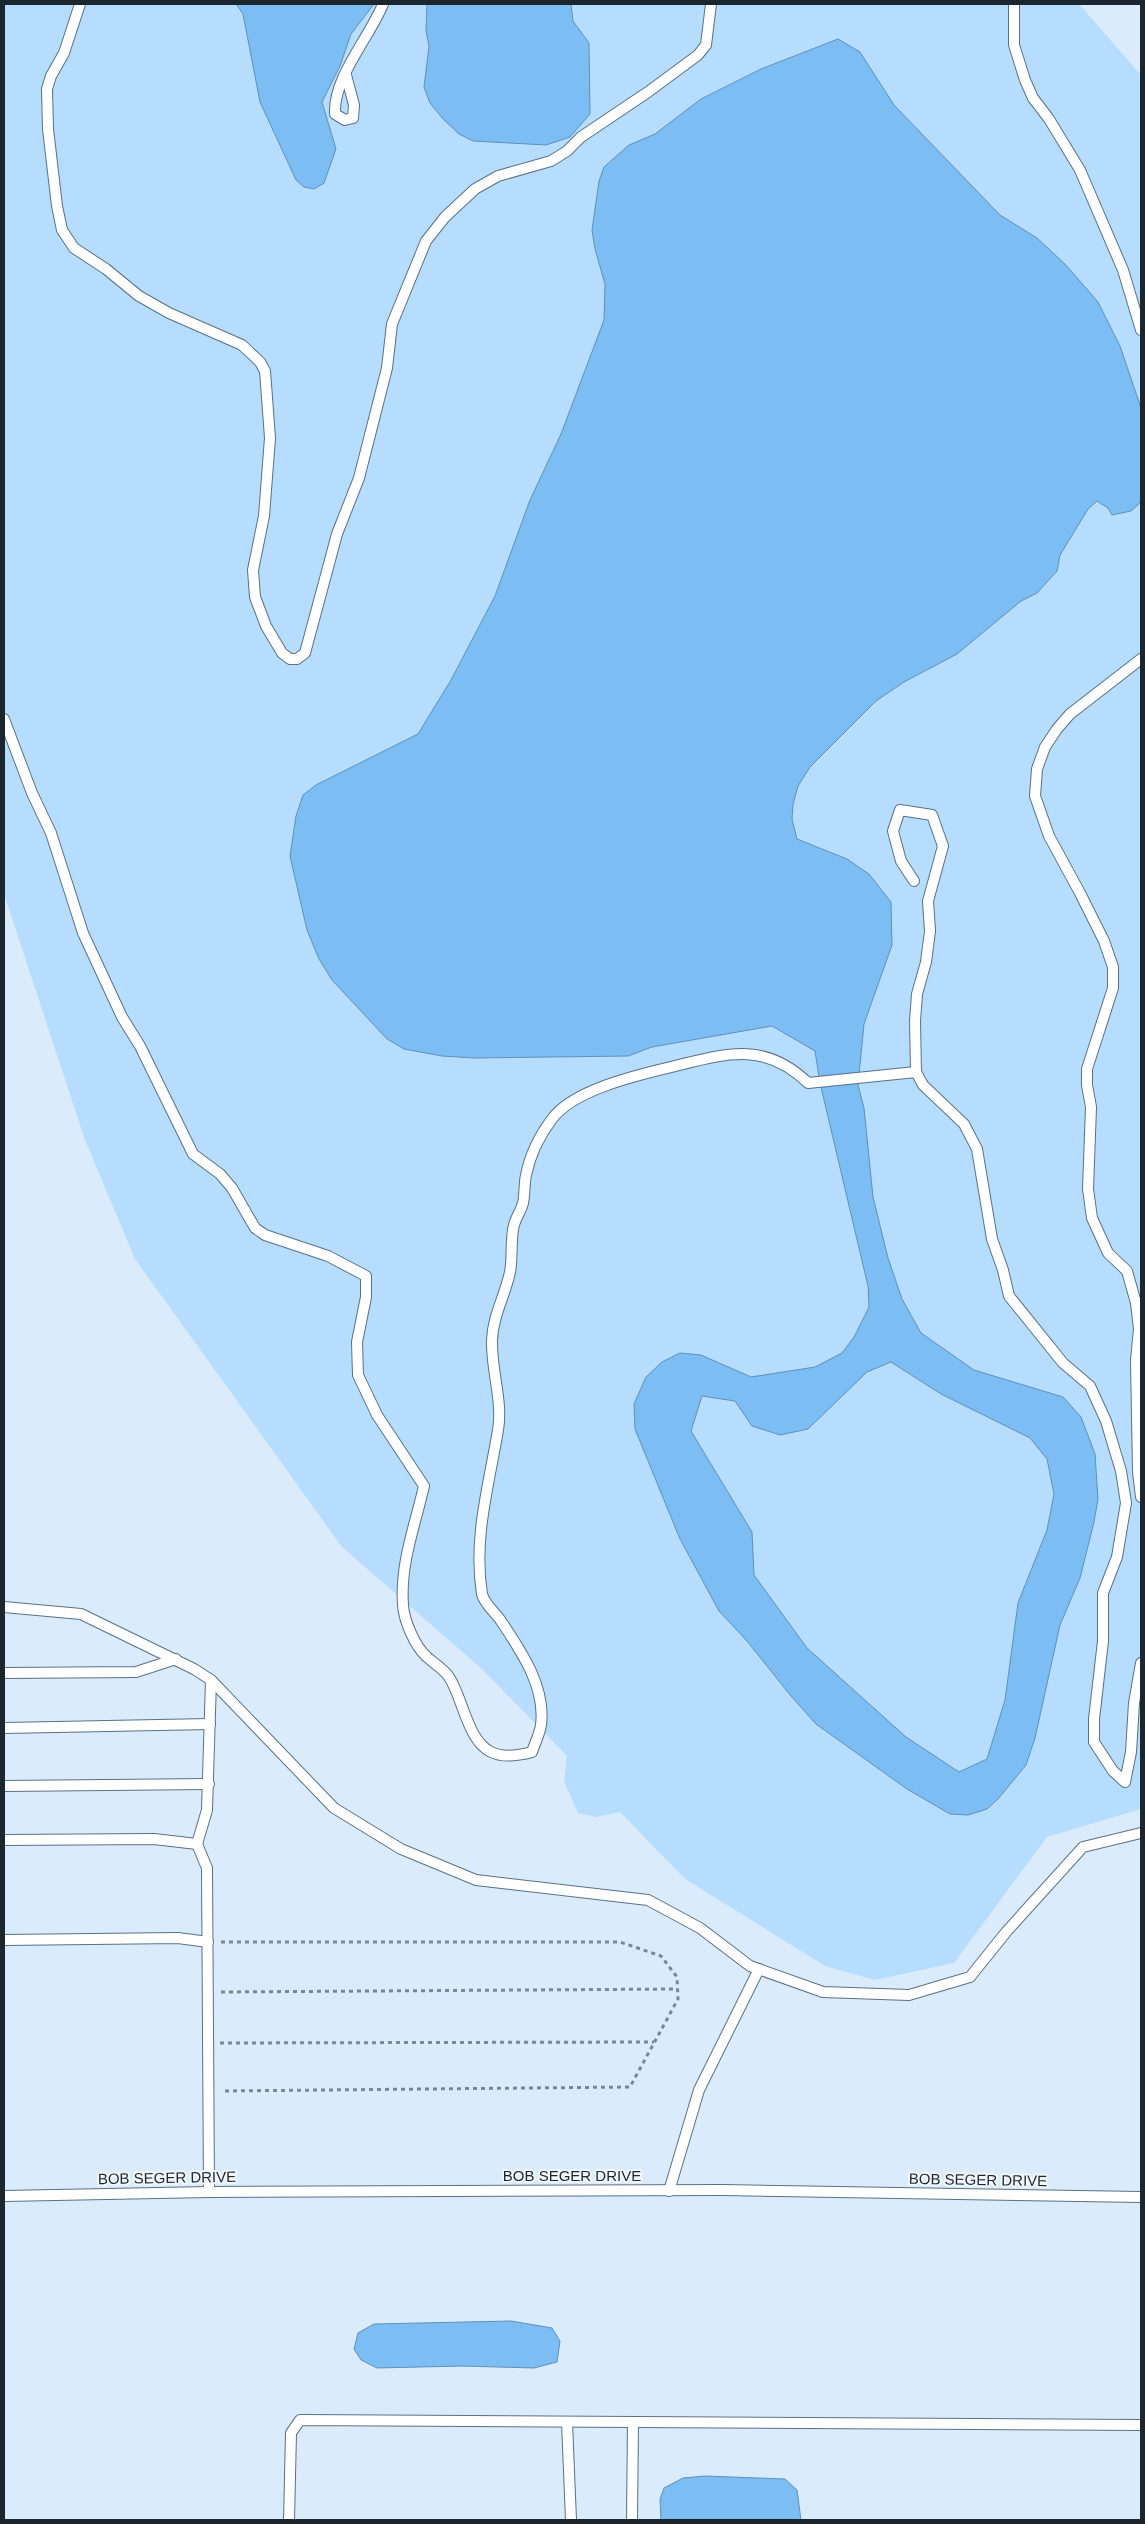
<svg xmlns="http://www.w3.org/2000/svg" width="1145" height="2524" font-family="Arial,sans-serif">
<rect width="100%" height="100%" fill="#daecfb"/>
<path fill="#b6ddfe" d="M4 4H1079L1141 75V1809L1047 1837 954 1963 875 1980 825 1966 685 1879 620 1812 596 1817 578 1813 564 1781 567 1756 482 1669 342 1547 135 1259 85 1140 4 894Z"/>
<g fill="#7cbdf4" stroke="#5f90b9" fill-rule="evenodd">
<path d="M236 4H374L351 34 340 66 322 102 336 149 324 183 314 189 304 187 296 180 260 102 243 14Z"/>
<path d="M427 4H571L573 21 589 43 590 114 570 137 546 145 473 141 459 134 443 119 430 103 424 87 429 46 426 31Z"/>
<path d="M838 39 860 52 894 105 1000 215 1037 238 1065 264 1098 302 1120 346 1141 408V502L1131 511 1112 515 1108 508 1097 501 1088 509 1060 555 1057 571 1037 593 1021 601 957 654 904 682 876 701 810 767 798 786 793 804 792 819 797 839 847 859 869 874 891 902 892 945 864 1024 858 1085 864 1108 873 1197 888 1258 902 1299 921 1333 974 1370 1063 1397 1081 1417 1095 1454 1098 1499 1094 1522 1080 1578 1060 1625 1035 1738 1026 1765 998 1799 987 1809 968 1815 950 1814 907 1789 816 1724 791 1696 747 1641 719 1611 680 1539 635 1429 634 1404 646 1377 662 1362 680 1353 701 1355 751 1377 815 1367 842 1353 854 1337 869 1307 868 1286 820 1083 815 1051 772 1026 652 1047 628 1056 474 1058 442 1056 404 1049 387 1039 332 980 319 959 307 930 290 856 296 816 303 795 316 785 418 734 451 680 495 596 530 500 561 434 604 320 605 284 595 249 592 230 599 181 604 167 629 145 655 134 701 99 761 69ZM891 1362 941 1394 1030 1438 1047 1459 1054 1494 1047 1530 1018 1603 1005 1700 987 1759 959 1772 906 1737 807 1648 754 1575 752 1532 691 1431 702 1396 735 1401 752 1426 780 1435 808 1429 867 1372Z"/>
<path d="M511 2321 552 2328 560 2341 557 2362 534 2368 462 2366 377 2368 361 2360 354 2349 358 2333 374 2324Z"/>
<path d="M705 2476 785 2479 797 2490 801 2520H661L660 2499 664 2488 683 2478Z"/>
</g>
<g fill="none" stroke-linecap="round" stroke-linejoin="round">
<defs>
<g id="lane">
<path d="M80 4 64 53 51 76 47 89 48 129 57 206 62 230 74 248 106 269 139 296 169 313 242 345 260 362 265 371 270 438 264 516 253 570 255 597 266 626 282 653 290 659H297L305 653 337 534 359 478 387 368 392 324 426 241 445 217 475 189 498 176 551 161 567 151 581 137 648 92 698 55 706 45 711 4"/>
<path d="M1014 4V45L1025 80 1033 98 1049 119 1080 170 1123 270 1141 330"/>
<path d="M346 75 354 105 353 118 345 120 335 114C333 77 370 37 383 4"/>
<path d="M1141 659 1070 714 1057 729 1045 747 1037 769 1035 796 1049 836 1080 893 1104 941 1113 967V988L1087 1069V1085L1091 1107 1088 1189 1092 1218 1108 1253 1127 1271 1136 1303 1139 1329 1136 1360 1138 1472 1141 1497"/>
<path d="M4 719 32 793 51 833 83 933 122 1017 140 1046 193 1154 220 1174 232 1188 255 1228 265 1235 328 1256 366 1276V1297L357 1342 358 1375 377 1415 424 1486C415 1526 400 1563 403 1605 404 1621 415 1646 426 1656 433 1663 444 1669 449 1677 463 1698 467 1740 491 1752 503 1758 521 1755 532 1752 535 1743 540 1733 541 1725 546 1687 521 1651 501 1621 496 1613 484 1604 482 1594 473 1538 489 1485 498 1430 503 1401 491 1370 492 1340 493 1315 505 1296 510 1272 513 1257 510 1240 514 1225 516 1217 521 1211 523 1203 525 1194 524 1184 526 1175 530 1155 540 1135 552 1119 573 1090 637 1075 671 1067 724 1054 764 1040 808 1083L916 1072"/>
<path d="M914 881 901 861 893 831 900 810 932 815 943 846 928 901 930 931 926 962 917 994 915 1021 916 1072 923 1085 964 1124 977 1149 992 1239 1003 1270 1009 1296 1063 1363 1090 1386 1106 1421 1121 1471 1126 1503 1117 1557 1103 1593V1641L1094 1719V1742L1113 1771 1125 1782 1131 1752 1134 1703 1141 1663"/>
<path d="M4 1607 81 1614 194 1669 211 1680 334 1808 401 1849 476 1880 648 1900 700 1928 750 1966 823 1992 909 1995 970 1977 1007 1931 1083 1847 1141 1833"/>
<path d="M4 1673 136 1672 176 1659"/>
<path d="M4 1728 210 1724"/>
<path d="M4 1786 209 1784"/>
<path d="M4 1840 154 1839 197 1844 207 1868 209 2192"/>
<path d="M197 1844 207 1810 211 1680"/>
<path d="M4 1940 178 1938 208 1942"/>
<path d="M669 2191 699 2090 759 1969"/>
<path d="M4 2196 209 2192 722 2190 1141 2197"/>
<path d="M567 2422 571 2520"/>
<path d="M289 2520 291 2433 300 2420 1141 2425"/>
<path d="M632 2520 633 2422"/>
</g>
</defs>
<use href="#lane" stroke="#577188" stroke-width="12"/>
<g stroke="#798793" stroke-width="3" stroke-dasharray="4 4" stroke-linecap="butt">
<path d="M221 1942H620L661 1956 677 1977 678 1999 630 2087 222 2091"/>
<path d="M221 1992 677 1989"/>
<path d="M220 2043 654 2042"/>
</g>
<use href="#lane" stroke="#fff" stroke-width="10"/>
</g>
<g text-anchor="middle" stroke-width="4" stroke-linejoin="round" paint-order="stroke">
<g font-size="15" fill="#1b262f" stroke="#f1f7fc">
<text x="572" y="2181">BOB SEGER DRIVE</text>
<text transform="translate(167 2178) rotate(-1)" y="5">BOB SEGER DRIVE</text>
<text transform="translate(978 2180) rotate(1)" y="5">BOB SEGER DRIVE</text>
</g>
</g>
<rect width="1145" height="2524" fill="none" stroke="#1b262f" stroke-width="10"/>
</svg>
